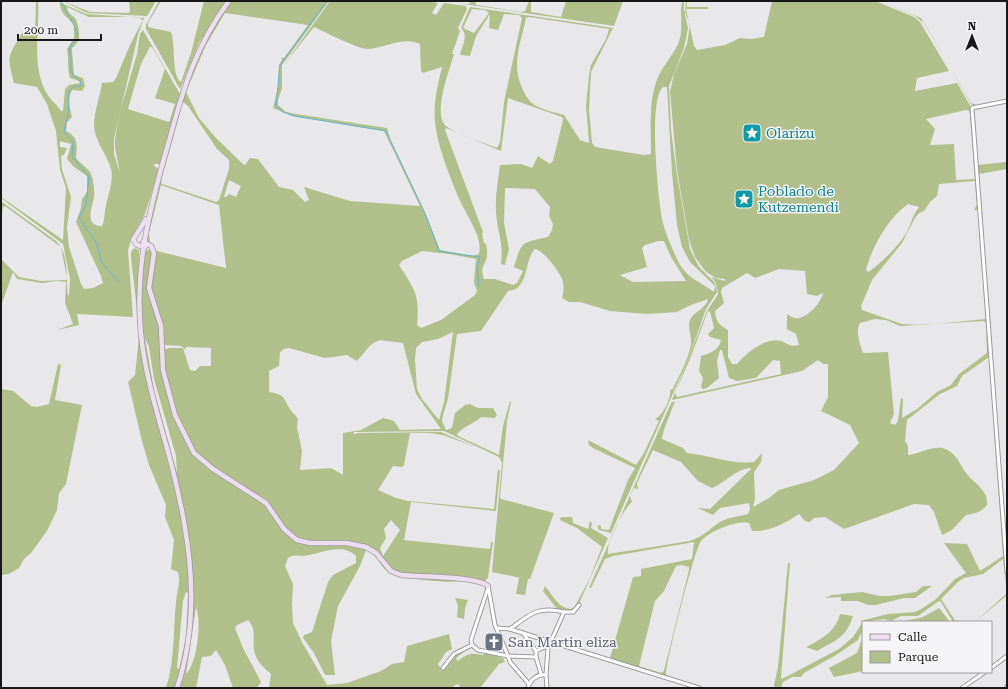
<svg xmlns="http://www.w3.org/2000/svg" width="1008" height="689" font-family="'Roboto Serif',serif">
<rect width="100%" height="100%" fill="#e8e8eb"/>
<g fill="#b1bf8a" fill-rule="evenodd">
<path d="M36 1H38C40 31 31 64 46 92 50 100 57 104 61 111H63L65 89 69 85 80 83 79 81 70 78C67 69 69 59 67 49L74 38V25C69 18 59 13 60 3L57 1 86 14 144 18 138 35 114 139V154L120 173 115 147V139L120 112 137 54 140 34 143 30 180 94 160 164H154V166L159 169 145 214 131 239 128 251 133 317 77 314 79 325 57 330 73 324 65 303 66 282 57 281 42 283 17 279 13 272 1 306V259L19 277 41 281 66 280 67 278 61 247 5 206 3 207 1 224 2 202 56 241C72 255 64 291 69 296L70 279 63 244 1 198V197L63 240 66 188 60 170 56 131 47 104 37 87 14 83C7 55 7 58 22 33L35 32ZM67 7 89 17H137L143 20 130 45 116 78 113 82 102 83C100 97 94 111 94 126 95 142 107 154 111 169 114 180 108 195 106 206 104 212 105 221 102 226 83 226 93 206 94 196 95 191 93 179 91 174 88 167 80 164 76 158 77 146 79 137 66 131L67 122 72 117C70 108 67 99 72 90L82 91 85 86 83 78 74 75 72 51V48C81 42 80 32 77 22 75 15 67 15 67 7ZM150 47H152L165 69 155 98 175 104 169 122 128 109 141 64ZM60 141 71 144 67 159 74 167 87 176V192L82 199 81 208 76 222 101 276 103 283 93 288 84 289 81 284 69 247 67 227 71 197 62 169 61 156 64 155 67 148 60 147Z"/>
<path d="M63 1 90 12 129 13 130 11 129 1H156L147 16 87 13Z"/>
<path d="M159 1H161L148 23V27L171 32C176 45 171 75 181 82L191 53 204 1H226L199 43 180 89 146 29V25Z"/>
<path d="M232 1H329L282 65V88L278 100V105L286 112 296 114 387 128 390 139 424 210 440 250 473 256 479 254C483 237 468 218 461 203 451 180 437 146 435 121 433 104 438 84 442 67L423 73 421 71 420 44C404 36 385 48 368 49 358 49 325 32 314 27L283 66 330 1H427L438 3 432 13 436 15 444 3 466 6 467 9 458 28 460 31 452 54H454C450 69 432 114 446 126 455 134 485 143 497 148L500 142 504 102 522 18 519 15 504 14 498 30 489 28 490 14 476 36 470 56 460 55C462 46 469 35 461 28L470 7 613 28 591 72 589 109 592 143 595 147 644 155 651 154C651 129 648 98 659 75 666 61 680 48 681 32 682 21 680 11 682 1H684V10L688 28 684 48 669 86 671 130 677 175 690 249 699 267 715 283 717 292 706 309 687 362 611 533 599 530 597 525 601 526V529L609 530 628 480 635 468 593 448 589 445 588 440 636 465 644 453 659 421 655 419C663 416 672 397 670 389L672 390C679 376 688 360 691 344 692 336 687 327 690 320 694 311 706 309 708 299L691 305 677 312 647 314 610 311 580 302H569L562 298C564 292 564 285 562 279 559 271 543 250 535 249 525 260 529 279 516 289L508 291 481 331 457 334 448 399 443 415 442 421 446 430 452 428 455 413 465 405 470 404 478 408H493L497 415 495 418 481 417C474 424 465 425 457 434L458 436 499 455 503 426 510 401 511 402 507 421 500 497 501 499 554 513 530 579H528L525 595 516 594 519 578H521L492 572 502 463 499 457 444 431 354 432V435L357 433 441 432 475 447 443 435 429 433H410L404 465 402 467 393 466 378 490 396 498 408 501 494 509 498 469 500 471 496 511 411 502 404 540 490 549 491 542H493L488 578 485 581 398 573 392 570 368 547 299 539 287 530 267 502 241 487 197 455 176 413 162 361 163 350 169 348H183L190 370 195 371 200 366H211V348L186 347V350L181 346 164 345 150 291 155 252 147 241C152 207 161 175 170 143 185 90 199 45 232 1ZM472 9 485 10 489 13 474 33 463 28ZM225 13 308 25 284 58H281L282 60 279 65 278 87 273 108 292 116 384 131 420 206 350 201 304 187 309 200 305 202 293 190 279 187 258 159 250 158 245 165 243 164 216 138 199 118 186 92 206 45ZM529 17 609 29 606 39 591 65 589 75 586 106 589 143 580 140 564 115C554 112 541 110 532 103 527 99 525 93 522 88 511 63 521 43 526 18ZM663 87H667L672 173 677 225 682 247 690 262 715 286 714 292C701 282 686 278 678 261 672 248 665 233 662 219 658 198 648 99 663 87ZM508 98 562 117 563 120 553 161 550 164 538 156 532 168 521 164 500 165C498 181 495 196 496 212 497 231 504 243 501 264L505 265 509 249 504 223 505 188 535 189 550 207 549 216 553 224 552 230 548 237C522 243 522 240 514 267L523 271 517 283 513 285 495 279H484C481 269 482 269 486 260 488 256 487 248 486 244L484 243 482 234 483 232 445 130 446 128 501 151ZM183 102 188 106 217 149 229 160V169L219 200 216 202 162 184 161 181ZM229 180 241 186 236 197 229 194 226 197H224ZM161 185 219 205 226 268 157 251 150 243 149 233ZM658 241H664L671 257 686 281 633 282 620 275 647 267 642 248 645 245ZM422 251 449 254 476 259 474 282 477 291 475 295 441 320 421 328 417 325C420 295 415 290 399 265L402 261ZM453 332 444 402 439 420 422 399 417 389 415 360 416 348 422 342 438 339ZM380 340 403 343 416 394 441 429 400 430 394 421 383 418 361 430 343 433V475L331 468 300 470 302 451 297 427 298 419C296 415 292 413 290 409 282 396 285 395 269 392V371L279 366 280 352 284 349 289 348 325 358 347 355 357 361C365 353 368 344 380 340ZM391 520 400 530 383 556 380 548 386 538 384 529Z"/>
<path d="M471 1H477L475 4 477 5 521 12 525 11 529 1H531V12L561 17 566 1H623L614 26 457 3 469 4Z"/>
<path d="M686 1H687V7H708V9H686L694 46 697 50 725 45 740 38 751 39 764 37 772 1H875L914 17 920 22 949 71 917 78 915 91 957 83 971 107 1004 536 1007 597 1006 596 975 622 1007 593 1003 559 983 574 964 578 958 582 941 599 956 622H953L941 602 939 601 918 616H901L891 621 884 619 863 622V629L858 640 836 655 804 673 801 677H792L783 682 781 688H775L774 685 778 667 788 563H790L781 678 782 679 839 649 853 637 864 620 888 614 915 612 923 608 936 599 955 579 966 573 944 543 967 544 980 571 1003 556 989 357 962 376 957 386 940 394 907 420 905 441 908 446V455C919 454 931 446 942 448 957 452 959 464 967 474 975 484 989 491 987 505 980 513 976 513 966 515L952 530 942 535 934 512 929 505 914 504 844 529 825 517 814 518 810 522 805 521 799 514C785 523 770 532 752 531L749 523C736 520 710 531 701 541 695 548 666 661 666 675L705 688 572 647 610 658 633 577 641 576V569L692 559 694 542 613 556 605 559 591 588H589L671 403 675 401C672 410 662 432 662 439L683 448 687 453C710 455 732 465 754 462L762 453 761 462 754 472 755 499 753 507 769 498 779 490 814 480 834 470 859 443 850 425 821 411 828 397V364H823L818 360 802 371 672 400 707 311 718 294 716 283 711 277 725 281V279L716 278 706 272 695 257 689 240 677 170 670 92 674 74 687 44 690 25 685 12ZM966 110 969 111 970 114 975 179 956 180 954 144 930 145 935 129 926 119ZM975 181 977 204 974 210H978V214L986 319 924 325 902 324 862 310 861 306 872 280 902 243 915 218 919 213 924 211 930 202 937 196 939 184ZM908 204 919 207C913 215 911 223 907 232 900 244 880 265 868 272L866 270C872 247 888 218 908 204ZM779 269 805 271 807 294 817 296 823 293C821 303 809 316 799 318 794 319 790 316 787 314V329L796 334 799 345C789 347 789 344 781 341 765 337 746 353 737 364H732L728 357V330C719 325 716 322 715 311L724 303 721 292 722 288 747 273 755 278ZM708 311 710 312 714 328 708 334 710 337 721 340C719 350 711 353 701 356L699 371 703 378 701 387 703 389 707 388 719 378 717 361 720 350H722L729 378 737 381 756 378 773 360 780 361 781 374 677 397 675 393 690 359ZM875 319 886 320 900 326 984 321 986 323 987 353 959 374 951 385 937 392 917 409 902 418 903 399 901 398 898 421 895 425 890 423 894 414 888 352 863 353C860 344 855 331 860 323ZM653 450 681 462 698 481 712 488C725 483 737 468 751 468V469L710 509 698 508 713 515 720 508 749 503 750 509 748 514C738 517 726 517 717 524 707 531 704 536 690 541L608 554C606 542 623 510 632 502L630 496 634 488 638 489 637 483ZM682 565 689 567V570L664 671 661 673 639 666 655 601 664 591 676 566Z"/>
<path d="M880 1 921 18 971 103 977 105 1007 100 975 106 971 104 925 24 915 16Z"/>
<path d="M1007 102 976 109 974 111 978 165 1006 162 1007 169 979 174 983 220H981L973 110Z"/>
<path d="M134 248 139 250V254L137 310 131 258V252Z"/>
<path d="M149 250 153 253 148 281V294L159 321 161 365 174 413 193 454 263 502 297 541 361 547 374 553 386 568 416 577 458 581C451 584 396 578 388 572 379 565 378 554 366 550L360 566 338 606 331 641 335 675H325L314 653 303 638 304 635 312 632 328 582 333 575 356 563V556C341 542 321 554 304 556 298 556 294 554 288 558L285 566 293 584 292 604 293 623 303 644 327 685 347 683 381 671 392 664 404 662 407 646 449 634 452 649 446 652 438 664 441 669 449 663 452 655 464 649V652L456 658 458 661C467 653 473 653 484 655L485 652 497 655 498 657 503 658 505 662 499 664 480 688H461L458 684 450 688H269L271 674C265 669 258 663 255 654 251 643 258 630 248 620L237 625 235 628 243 648 261 682 257 688H233L225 665 216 650 211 656 202 657 196 688H179C192 649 195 609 192 568L148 367C143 335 139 304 143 272 143 265 143 257 146 251ZM145 338 149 347 154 379 176 456 177 473 154 390ZM196 607C202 621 197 664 186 674Z"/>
<path d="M139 337C156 448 218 575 175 688H166C175 660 173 630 176 602 177 590 181 583 178 572L171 569 174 540 165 517 166 505 149 465 142 441 128 382 135 375ZM186 592 188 593 186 637 179 669 177 668 183 601Z"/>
<path d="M58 364 61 365 55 400 82 405 66 484 59 493 57 510 47 531 31 553 24 559 19 568 9 574 1 575V389L13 391 31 406 37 407 49 404Z"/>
<path d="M561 517H572L573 523 588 529 590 521 592 523 591 528 608 538 578 606 571 612 558 610 543 591 545 586C553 596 561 612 574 608L590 578 602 547 577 528 560 520Z"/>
<path d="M923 586H932L915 598H904L876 605H868L858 601H841V597L825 598 832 595 862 592 880 596H890L916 592Z"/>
<path d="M455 598 468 600 465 608 464 619 457 617 458 606Z"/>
<path d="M939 608 950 622H900L923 617Z"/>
<path d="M840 614 853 616C846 638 836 640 817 651L806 647C822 639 836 631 840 614Z"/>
<path d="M863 636V671L834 677 829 668 857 653Z"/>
</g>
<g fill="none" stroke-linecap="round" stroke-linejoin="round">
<g stroke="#64b5d2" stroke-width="1">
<path d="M61 1C68 16 75 22 78 39L72 43 69 50 71 58V72L81 82 80 86C63 86 70 102 68 113 67 120 65 125 64 132L73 142 72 156 89 177 86 205 79 218 97 244 101 262 120 283"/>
<path d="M327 1 280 65 276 106 283 112 294 116 386 131 427 218 439 251 480 257 477 269 479 286"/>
</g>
<defs>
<g id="street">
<path d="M1007 101 972 108 1007 572"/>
<path d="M488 586 495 625 508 656 536 657"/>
<path d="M497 628 510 629 699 688"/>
<path d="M510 629C530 614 538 606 564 612"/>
<path d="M523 633 536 651V657L541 674"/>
<path d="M472 645 478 650 508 656 510 662 529 684"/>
<path d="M536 651 549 645"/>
<path d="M443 668 454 654 472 645 471 640 488 588"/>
<path d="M991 668 1007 656"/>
<path d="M546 675 547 688"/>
<path d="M528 688C530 679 538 674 546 675L548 648 564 612H573L579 605"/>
<path d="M962 688 985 672"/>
<path d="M1007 688V686"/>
</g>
<g id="secondary">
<path d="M143 242 151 246 154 253 149 288 161 326 163 370 175 415 194 453 213 469 266 503 284 529 297 540 310 543H346L366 547 376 553 391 571 401 575C419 577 477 576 488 586"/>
<path d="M145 247 137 245 133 240 146 219"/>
<path d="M177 688C202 614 190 536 171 463 162 429 151 396 145 362 130 284 147 216 169 141 183 89 196 45 229 1"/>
</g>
</defs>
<use href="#street" stroke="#9b9b9d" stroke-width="5"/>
<use href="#secondary" stroke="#9b9b9d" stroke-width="6"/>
<use href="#street" stroke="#fff" stroke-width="3"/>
<use href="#secondary" stroke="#ecdeee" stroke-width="4.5"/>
</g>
<defs>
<symbol id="sight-square" viewBox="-11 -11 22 22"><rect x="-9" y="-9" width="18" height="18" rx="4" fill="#0f9aa8" stroke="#f5f5f8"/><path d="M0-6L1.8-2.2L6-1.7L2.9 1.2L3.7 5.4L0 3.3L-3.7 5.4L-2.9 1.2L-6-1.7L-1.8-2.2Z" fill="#fff"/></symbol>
<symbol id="church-square" viewBox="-11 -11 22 22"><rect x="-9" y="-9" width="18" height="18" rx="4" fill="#6b7280" stroke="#f5f5f8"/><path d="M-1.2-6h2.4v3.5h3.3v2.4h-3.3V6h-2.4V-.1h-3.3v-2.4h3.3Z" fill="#fff"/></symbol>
</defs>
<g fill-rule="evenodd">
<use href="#sight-square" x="741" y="122" width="22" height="22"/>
<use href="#sight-square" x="733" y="188" width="22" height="22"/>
<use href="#church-square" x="483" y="631" width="22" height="22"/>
</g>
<g text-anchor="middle" stroke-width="3" stroke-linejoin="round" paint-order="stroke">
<g font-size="14" fill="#0d838f" stroke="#f5f5f8" text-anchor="start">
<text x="766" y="138">Olarizu</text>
<text x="758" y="196">Poblado de<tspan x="758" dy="16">Kutzemendi</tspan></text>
</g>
<g font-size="14" fill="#5b616d" stroke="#f5f5f8" text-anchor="start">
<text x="508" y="647">San Martin eliza</text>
</g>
</g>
<rect width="1008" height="689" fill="none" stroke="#171718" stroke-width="4"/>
<rect x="862" y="621" width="130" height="52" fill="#f5f5f8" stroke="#9c9c9e"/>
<rect x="870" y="634" width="20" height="6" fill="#ecdeee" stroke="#9c9c9e"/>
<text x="898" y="641" font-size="12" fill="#171718">Calle</text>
<rect x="870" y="651" width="20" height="12" fill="#b1bf8a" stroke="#9c9c9e"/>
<text x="898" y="661" font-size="12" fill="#171718">Parque</text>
<g transform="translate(972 36)" stroke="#f5f5f8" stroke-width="3" paint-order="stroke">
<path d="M0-3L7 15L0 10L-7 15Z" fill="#171718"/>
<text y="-6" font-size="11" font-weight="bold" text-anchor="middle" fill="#171718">N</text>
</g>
<path d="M18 34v6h83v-6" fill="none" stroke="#171718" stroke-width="2"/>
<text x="24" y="34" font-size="12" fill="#171718" stroke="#f5f5f8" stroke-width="3" paint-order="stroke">200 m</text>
</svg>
